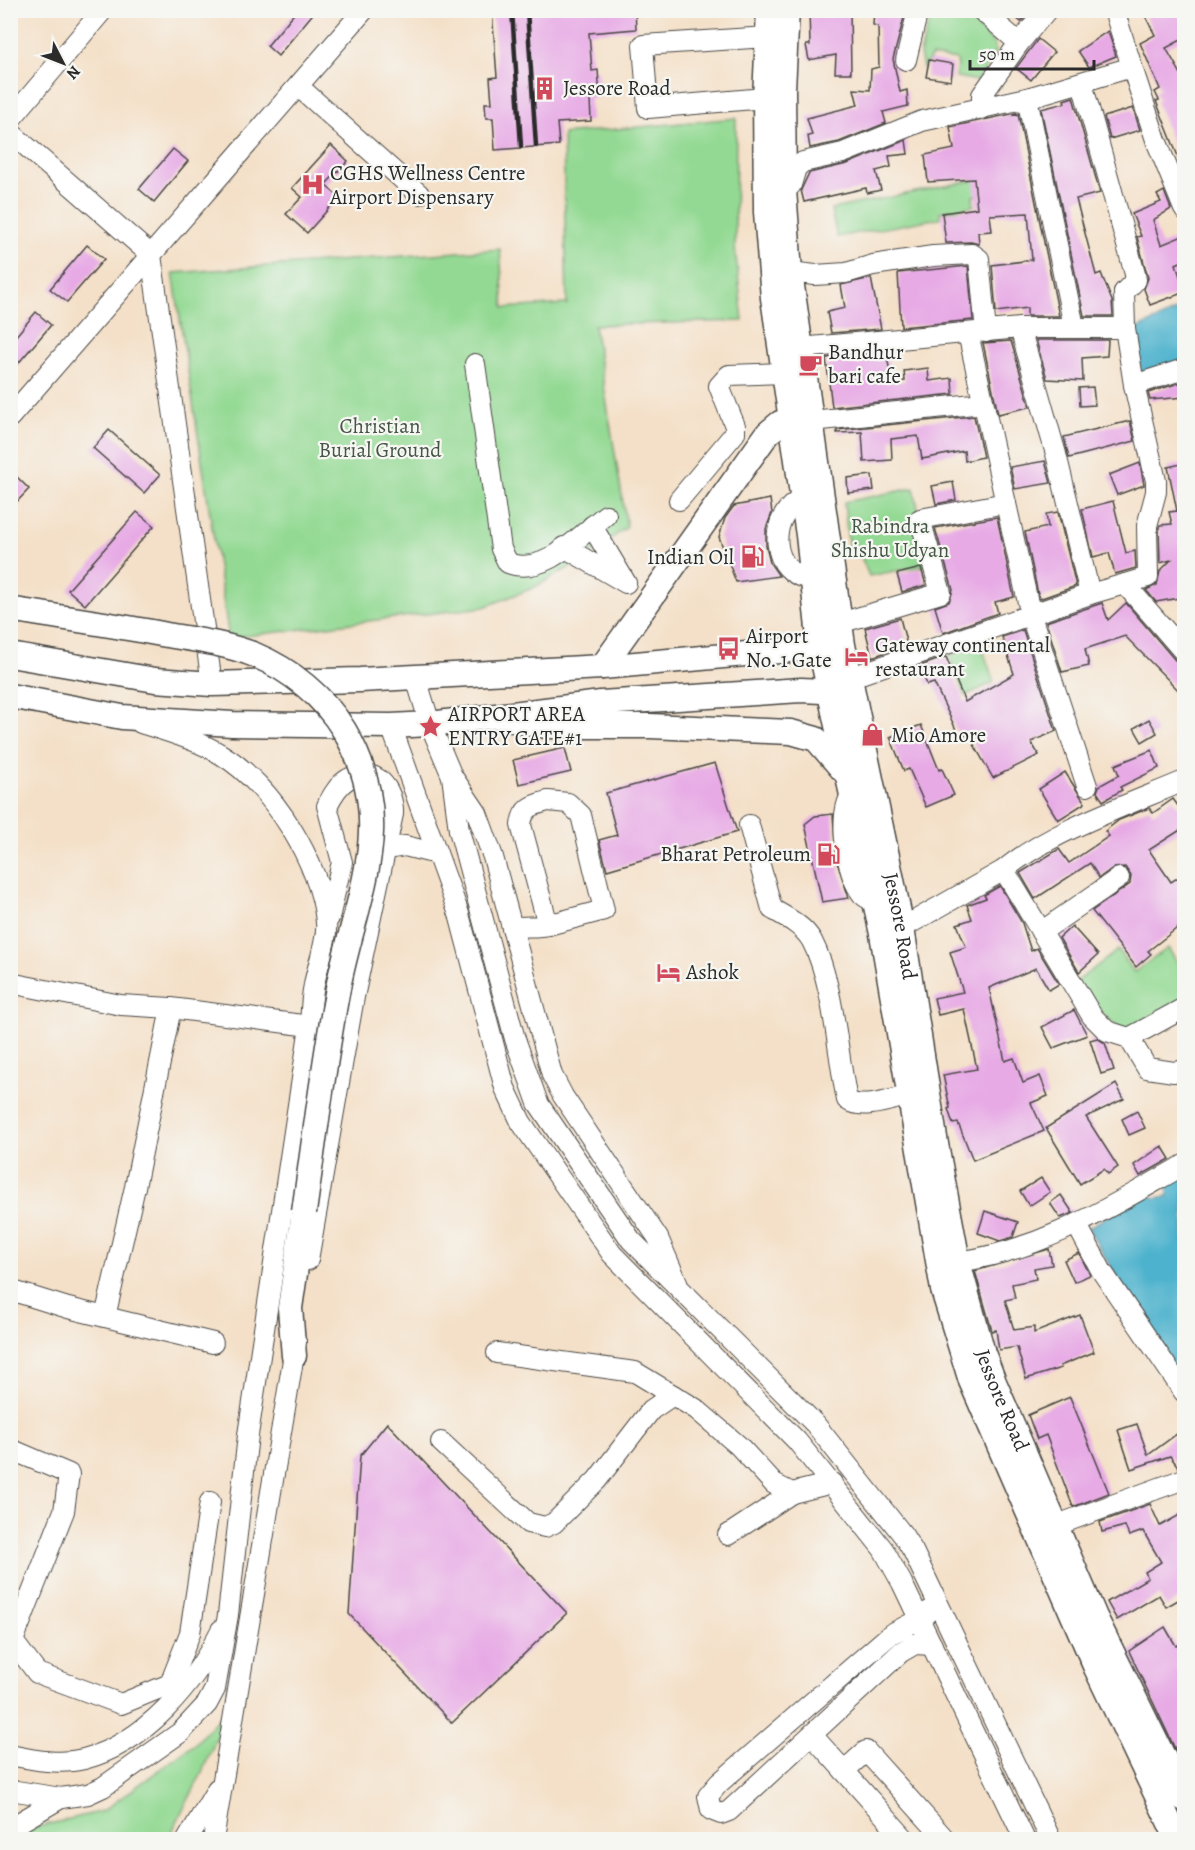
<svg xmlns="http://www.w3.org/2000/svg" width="1195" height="1850" font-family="Alegreya,serif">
<rect width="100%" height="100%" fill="#f6f6f2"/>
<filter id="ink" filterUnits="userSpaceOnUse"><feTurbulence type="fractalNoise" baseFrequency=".0167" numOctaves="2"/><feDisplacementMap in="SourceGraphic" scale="12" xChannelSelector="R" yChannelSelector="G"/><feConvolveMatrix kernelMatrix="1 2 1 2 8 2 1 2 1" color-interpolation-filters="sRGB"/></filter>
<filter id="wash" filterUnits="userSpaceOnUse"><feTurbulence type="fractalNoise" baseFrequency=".008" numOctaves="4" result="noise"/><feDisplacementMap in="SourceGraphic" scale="24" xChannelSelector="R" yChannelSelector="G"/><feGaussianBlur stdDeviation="1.35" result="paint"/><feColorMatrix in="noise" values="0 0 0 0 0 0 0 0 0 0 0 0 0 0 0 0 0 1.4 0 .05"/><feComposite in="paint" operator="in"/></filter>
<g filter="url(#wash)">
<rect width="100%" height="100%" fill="#f4e0c8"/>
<g fill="#93d993" stroke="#5f825f" stroke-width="1.5">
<path d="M932 11H962L995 45V55L977 81 956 77 957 60 932 56 923 68 920 54Z"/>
<path d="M736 118 735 247 743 321 594 325 627 527 579 562 533 588 484 607 229 638 173 273 500 249 504 308 567 304 563 134Z"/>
<path d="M980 179 981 194 973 196 974 206 940 212V218L837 237 831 209Z"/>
<path d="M914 488 929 565 869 576 858 550 849 551 844 502Z"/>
<path d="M981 644 994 682 965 696 949 655Z"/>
<path d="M1168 948 1182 970 1184 1008 1129 1038 1072 985 1118 950 1134 972Z"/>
<path d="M222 1714 226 1715 200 1777 168 1839 11 1840 33 1828 103 1811 195 1744Z"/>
</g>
<g fill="#4eb2cd" stroke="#3c6e7c" stroke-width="1.5">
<path d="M1184 307V360L1142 380 1135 330Z"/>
<path d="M1184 1169V1394L1088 1228 1146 1192 1154 1198 1168 1196 1167 1179Z"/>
</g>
<g id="blocks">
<g fill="#e7aae5">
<path d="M297 10H316L278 56 267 46Z"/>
<path d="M492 10H635L636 29 589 33 592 71 598 70 600 97 590 98 591 121 557 123 559 145 495 150 493 118H486L485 103H492L490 78 497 77Z"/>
<path d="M809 10H850L851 73H835L836 55 809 60 806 45H810Z"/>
<path d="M874 10H906L893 59 900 92 907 90 908 106 883 112 886 123 839 142 810 148 808 136 812 135 807 118 858 105 854 89 870 90 871 69 879 67 878 26 873 25Z"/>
<path d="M1007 10H1031L1021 22Z"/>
<path d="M1142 10H1179L1185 22V38L1166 48 1185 81V174L1156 101 1159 100 1155 92 1160 89 1140 43 1155 35Z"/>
<path d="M1108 31 1116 56 1089 67 1078 51Z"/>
<path d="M1038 39 1054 52 1031 80 1016 68Z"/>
<path d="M929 60 953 64 951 81 926 77Z"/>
<path d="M1073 97 1100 193 1076 199 1096 275 1101 273 1112 301 1113 316H1084L1041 109 1065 103 1064 100Z"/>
<path d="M1133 108 1140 130 1110 139 1104 117Z"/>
<path d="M1016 113 1014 115 1018 114 1059 316H1027V308L996 312 992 265 1032 260 1028 213 990 215 992 231 978 232 979 244 971 242 946 243 942 213 977 208 974 179 928 182 925 155 954 149 950 127Z"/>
<path d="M906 140 908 154 889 156 891 167 876 171 881 190 867 193 866 188 804 202 801 190 809 173 847 164Z"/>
<path d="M331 145 348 161 325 185 339 197 307 233 286 214 302 197 292 188Z"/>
<path d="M173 149 188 161 154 202 139 189Z"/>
<path d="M1164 191 1171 209 1153 220 1161 245 1185 235V260L1176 264 1185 292 1150 305 1144 289 1148 278 1137 237 1141 236 1132 214 1161 202 1157 195Z"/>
<path d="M87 245 104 259 67 302 50 289Z"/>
<path d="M968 266 973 320 901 327 898 273Z"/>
<path d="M871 278 881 329 831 333 827 312 845 308 841 285Z"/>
<path d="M36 312 51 325 10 373V343Z"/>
<path d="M1036 340H1108L1107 356 1082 358 1083 381 1047 379Z"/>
<path d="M1011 341 1030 407 998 414 983 343Z"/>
<path d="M886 352 892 382 905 381 904 371 928 368 929 381 952 378 953 394 832 407 826 358Z"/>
<path d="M1185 381V397L1150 400 1148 393Z"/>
<path d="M1093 387 1095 405 1080 406 1079 388Z"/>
<path d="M974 416 983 457 965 461 964 451 922 459 918 436 891 439 892 460 864 462 862 432 837 433V430Z"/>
<path d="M1130 421 1135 441 1069 458 1064 437Z"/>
<path d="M109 430 160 475 144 493 93 448Z"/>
<path d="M1045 461 1051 483 1015 489 1010 467Z"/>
<path d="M1140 463 1144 485 1117 495 1109 475Z"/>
<path d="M1185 463V597L1156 602 1146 590 1157 585 1160 571 1171 560 1160 563 1159 527 1160 525 1172 524 1169 512 1177 511 1168 467Z"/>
<path d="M872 475 874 490 848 493 847 478Z"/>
<path d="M17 477 29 489 10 509V484Z"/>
<path d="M953 482 956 500 936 504 932 486Z"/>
<path d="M770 499 772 513 766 529V546L770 563 779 576 736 582 719 537 725 518 734 506Z"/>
<path d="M1113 501 1126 553 1135 551 1136 568 1115 574 1109 553 1093 557 1082 509Z"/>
<path d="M137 512 154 526 85 605 68 590Z"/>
<path d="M1058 512 1076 586 1039 599 1025 532 1048 527 1046 514Z"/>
<path d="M997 517 1014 597 995 602 998 613 943 633 935 607 949 602 953 590 935 528Z"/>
<path d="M921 568 926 585 902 592 897 574Z"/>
<path d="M1102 603 1108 620 1126 603 1175 660 1185 664V697L1125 636 1085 649 1089 666 1062 672 1046 622Z"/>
<path d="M900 618 907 645 872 657 865 628Z"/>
<path d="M1023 630 1056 731 1031 742 1039 755 993 778 968 734 960 738 934 683 927 685 920 666 946 657 965 702 1014 674 1002 637Z"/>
<path d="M1149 719 1157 733 1142 742 1134 728Z"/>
<path d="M921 725 939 770 942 769 954 795 926 807 909 769 904 771 890 737Z"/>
<path d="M565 748 571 772 519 784 513 760Z"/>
<path d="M1152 750 1159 768 1120 787 1122 790 1103 801 1097 792 1099 786 1119 775 1115 765Z"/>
<path d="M715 763 737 832 607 870 599 840 617 835 606 793Z"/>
<path d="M1065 772 1085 803 1058 820 1039 789Z"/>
<path d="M1173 799 1185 815V827L1149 850 1171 882 1185 873V922L1148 951 1151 954 1136 967 1092 911 1130 884 1131 876 1125 867 1113 868 1099 878 1090 863 1035 899 1020 873 1059 849 1069 863 1109 836 1105 831 1119 820 1149 808 1153 813Z"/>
<path d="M833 814 836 859 849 898 822 902 805 824 815 816Z"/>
<path d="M1000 886 1022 923 1031 951 1037 948 1059 984 1049 990 1036 968 989 988 1005 1061 1014 1058 1023 1083 1040 1076 1048 1096 1031 1103 1044 1131 973 1160 958 1123 953 1124 948 1109 950 1108 943 1075 977 1069 964 1009 938 1015 934 998 963 992 950 952 966 947 957 924 972 919 967 905 986 898 984 895Z"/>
<path d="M1072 926 1098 955 1079 972 1059 938Z"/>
<path d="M1074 1010 1087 1035 1053 1048 1042 1027Z"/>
<path d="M1097 1038 1105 1043 1114 1070 1101 1074 1090 1040Z"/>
<path d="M1116 1084 1124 1099 1086 1117 1118 1167 1108 1174 1104 1169 1080 1184 1046 1128Z"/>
<path d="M1137 1111 1145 1128 1129 1135 1122 1119Z"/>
<path d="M1162 1146 1170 1159 1140 1176 1134 1165Z"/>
<path d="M1041 1178 1050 1192 1029 1206 1020 1191Z"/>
<path d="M1061 1195 1073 1213 1060 1218 1050 1203Z"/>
<path d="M985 1211 1018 1222 1013 1237 1000 1241 978 1233Z"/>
<path d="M1049 1249 1052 1265 1034 1268 1036 1279 1012 1284 1015 1298 1005 1300 1014 1330 1034 1327V1333L1080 1315 1094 1352 1060 1366 1061 1368 1026 1379 1017 1347 999 1350 996 1330 992 1331 975 1271Z"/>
<path d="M1079 1253 1090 1275 1074 1282 1064 1260Z"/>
<path d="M1070 1397 1109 1493 1073 1507 1046 1435 1037 1439 1028 1415Z"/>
<path d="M387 1423 567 1613 452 1723 349 1614 360 1456Z"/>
<path d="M1137 1424 1148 1455 1185 1428V1467L1179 1468 1170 1456 1131 1469 1118 1430Z"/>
<path d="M1150 1504 1160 1526 1185 1512V1596L1166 1607 1159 1595 1117 1620 1107 1602 1148 1578 1145 1572 1161 1562 1143 1531 1129 1536 1125 1526 1102 1532 1100 1522Z"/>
<path d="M1165 1627 1176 1646 1185 1642V1660L1176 1664 1185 1680V1746L1176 1751 1129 1651Z"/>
</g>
</g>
</g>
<g filter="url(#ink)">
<use href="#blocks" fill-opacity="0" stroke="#494643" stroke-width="1.5"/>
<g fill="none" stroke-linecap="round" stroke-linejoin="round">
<defs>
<g id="minor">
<path d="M981 10 1019 43"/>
<path d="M906 60 918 10"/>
<path d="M1132 67 1156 140 1184 209"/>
<path d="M1082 83 1135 274 1136 280 1124 292 1125 328"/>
<path d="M298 86 419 194"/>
<path d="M765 98 648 108 643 45 768 37"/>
<path d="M1027 98 1074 327"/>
<path d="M982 109V95L1019 43 1047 10"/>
<path d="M10 120 103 10"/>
<path d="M10 132 151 255 212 684"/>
<path d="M784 190 791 185 796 168 803 162 843 153 922 121 1027 98 1132 67 1114 10"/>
<path d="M790 272 815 275 846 273 873 265 933 256 972 254 979 259 986 332"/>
<path d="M1020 328H1125L1134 385 1156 481V492L1147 526 1148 577 1125 584"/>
<path d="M968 333 1031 616 1087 786"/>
<path d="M800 348 1020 328 1056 454 1090 594"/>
<path d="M475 364 501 549 508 563C544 577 579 536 606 515"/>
<path d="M1134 385 1184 369"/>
<path d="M10 417 364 10"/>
<path d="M812 421 983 403"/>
<path d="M803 498C766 515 769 576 813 579"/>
<path d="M679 500 735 433V426L719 386 729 375 784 373"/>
<path d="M564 547 626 583 592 526"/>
<path d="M840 623 941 593 920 519 1006 503"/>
<path d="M416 678 430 724 452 776 477 813 493 857 552 1075 563 1096 658 1238 677 1282"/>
<path d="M849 678 1090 594 1125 584 1184 652"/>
<path d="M391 726 459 914 505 1088 521 1122 612 1254 797 1441 883 1549 902 1583 1025 1840"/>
<path d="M452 776 459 830 515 1039 538 1103 631 1240 815 1424 903 1535 913 1551 1051 1840"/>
<path d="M851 795C838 817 846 870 860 891 863 897 869 899 875 902"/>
<path d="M548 801 568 803 581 815 604 910 548 925 521 825C523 807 533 805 548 801Z"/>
<path d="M749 825 772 909C786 917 804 926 812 941 834 983 837 1053 847 1100 862 1111 893 1099 910 1095"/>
<path d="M386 849 405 846 437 854"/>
<path d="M1004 870 1092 1016 1107 1031 1129 1038 1147 1068 1174 1072 1184 1070"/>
<path d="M512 928C525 925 535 928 548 925"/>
<path d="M902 928 1004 870C1049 832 1130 804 1184 781"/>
<path d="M1041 932 1119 878"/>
<path d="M10 983 121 1005 171 1008 310 1026"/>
<path d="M1129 1038 1184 1008"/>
<path d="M1077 1225 1101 1270 1184 1392"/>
<path d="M308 1260 354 997 393 814C394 789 375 764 348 779 338 785 332 796 327 806L342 862 329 918"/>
<path d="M958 1262C1046 1249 1109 1207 1184 1165"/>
<path d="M10 1290 68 1308 213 1343"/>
<path d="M105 1317 135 1187 171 1008"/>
<path d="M497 1353 635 1372 696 1409 739 1446 774 1484 792 1493 832 1483"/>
<path d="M441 1442 528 1523 545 1527 554 1523 597 1480 651 1410 673 1395"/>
<path d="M10 1449 69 1474 64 1511 13 1641 37 1673 121 1704 170 1684 190 1633 210 1502"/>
<path d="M1057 1525 1184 1479"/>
<path d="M728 1535 792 1493"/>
<path d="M929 1611 920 1619 891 1634 719 1783 708 1796 711 1810 721 1814 729 1811 901 1652 915 1644 932 1645"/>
<path d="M812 1735 906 1840"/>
<path d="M10 1755C34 1760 60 1765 84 1759 145 1743 194 1685 221 1630"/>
<path d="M844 1771 866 1751 946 1840"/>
<path d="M10 1790 61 1798 88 1794 103 1787 181 1732 207 1704 215 1689 228 1615 248 1435 310 1026C311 1012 311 998 314 985 317 966 328 941 326 922 321 864 272 785 222 755 198 740 168 732 141 723"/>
<path d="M10 1828 61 1798"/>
<path d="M187 1840 217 1789"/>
<path d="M213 1840 296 1342"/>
</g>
<g id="major">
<path d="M769 10 765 98 766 212 773 298 808 535 820 647 882 934 943 1290 971 1381 1096 1668 1178 1840"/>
<path id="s1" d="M787 10 783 89 784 190 790 272 843 645 902 928 936 1144 958 1262 983 1353 994 1382 1095 1617 1184 1799"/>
<path d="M10 655 155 680 212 684 360 680 602 667 835 646"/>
<path d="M602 667 768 433 780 423 791 421"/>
<path d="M10 696 122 717 232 724 391 726 430 724 601 703 801 690 843 692"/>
<path d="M516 721 546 726H650L791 732 816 739 843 770"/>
<path d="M294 1356 290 1308 304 1212"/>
</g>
</defs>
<use href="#minor" stroke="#494643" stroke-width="22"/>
<use href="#major" stroke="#494643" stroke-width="27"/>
<use href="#minor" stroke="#fff" stroke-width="20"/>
<use href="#major" stroke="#fff" stroke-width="24"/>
<g stroke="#2b2b2b" stroke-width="4.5">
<path d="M512 10 521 146"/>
<path d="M527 10 536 146"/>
</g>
<defs>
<path id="major-bridge" d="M10 609C63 618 115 625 167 635 197 640 227 644 255 655 291 670 324 697 344 730 398 820 358 891 339 983 324 1059 315 1136 304 1212"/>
</defs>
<use href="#major-bridge" stroke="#494643" stroke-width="27" stroke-linecap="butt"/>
<use href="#major-bridge" stroke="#fff" stroke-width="24"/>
</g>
</g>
<defs>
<symbol id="building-bare" viewBox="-9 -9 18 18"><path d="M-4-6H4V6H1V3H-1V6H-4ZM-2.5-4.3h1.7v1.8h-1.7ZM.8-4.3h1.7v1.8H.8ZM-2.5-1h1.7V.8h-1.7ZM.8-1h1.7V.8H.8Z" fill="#d1495b" stroke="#f6f6f2" stroke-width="2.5" paint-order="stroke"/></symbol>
<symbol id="hospital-bare" viewBox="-9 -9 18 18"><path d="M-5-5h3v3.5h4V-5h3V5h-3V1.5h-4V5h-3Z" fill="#d1495b" stroke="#f6f6f2" stroke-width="2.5" paint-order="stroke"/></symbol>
<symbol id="cafe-bare" viewBox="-9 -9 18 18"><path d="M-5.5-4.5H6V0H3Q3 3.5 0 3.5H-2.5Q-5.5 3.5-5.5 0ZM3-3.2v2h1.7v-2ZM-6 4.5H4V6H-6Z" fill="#d1495b" stroke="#f6f6f2" stroke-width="2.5" paint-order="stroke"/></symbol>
<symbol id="fuel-bare" viewBox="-9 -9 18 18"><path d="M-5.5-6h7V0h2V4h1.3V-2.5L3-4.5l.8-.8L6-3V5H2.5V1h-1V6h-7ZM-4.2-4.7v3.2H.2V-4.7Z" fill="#d1495b" stroke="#f6f6f2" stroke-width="2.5" paint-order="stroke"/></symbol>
<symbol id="bus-bare" viewBox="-9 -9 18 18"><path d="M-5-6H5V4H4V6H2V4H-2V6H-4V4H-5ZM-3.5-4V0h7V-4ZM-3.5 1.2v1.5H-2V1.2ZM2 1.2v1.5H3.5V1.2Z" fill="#d1495b" stroke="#f6f6f2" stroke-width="2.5" paint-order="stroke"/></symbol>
<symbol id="hotel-bare" viewBox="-9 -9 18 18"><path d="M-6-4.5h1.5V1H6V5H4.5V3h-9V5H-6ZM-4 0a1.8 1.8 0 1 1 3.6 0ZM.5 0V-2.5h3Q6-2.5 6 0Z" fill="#d1495b" stroke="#f6f6f2" stroke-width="2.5" paint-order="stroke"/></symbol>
<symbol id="sight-bare" viewBox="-9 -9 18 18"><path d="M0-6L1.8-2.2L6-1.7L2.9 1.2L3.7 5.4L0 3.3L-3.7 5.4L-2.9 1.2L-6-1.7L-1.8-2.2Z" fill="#d1495b" stroke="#f6f6f2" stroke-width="2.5" paint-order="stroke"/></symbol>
<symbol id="shop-bare" viewBox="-9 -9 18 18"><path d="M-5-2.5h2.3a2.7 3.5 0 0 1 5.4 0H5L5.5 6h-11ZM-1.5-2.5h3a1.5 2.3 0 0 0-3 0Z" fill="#d1495b" stroke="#f6f6f2" stroke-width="2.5" paint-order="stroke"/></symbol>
</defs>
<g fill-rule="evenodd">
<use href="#building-bare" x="528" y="72" width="33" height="33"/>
<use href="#hospital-bare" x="296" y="168" width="33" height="33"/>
<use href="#cafe-bare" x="794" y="348" width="33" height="33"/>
<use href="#fuel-bare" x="736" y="540" width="33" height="33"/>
<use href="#bus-bare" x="712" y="632" width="33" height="33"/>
<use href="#hotel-bare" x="840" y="640" width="33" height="33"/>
<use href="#sight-bare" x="414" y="710" width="33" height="33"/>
<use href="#shop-bare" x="856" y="718" width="33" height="33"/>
<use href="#fuel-bare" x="812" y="838" width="33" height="33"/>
<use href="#hotel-bare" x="652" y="956" width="33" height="33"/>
</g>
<g text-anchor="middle" stroke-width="4.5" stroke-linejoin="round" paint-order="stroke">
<g font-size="21" fill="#2b2b2b" stroke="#f6f6f2" text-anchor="start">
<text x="563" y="95">Jessore Road</text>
<text x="330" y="180">CGHS Wellness Centre<tspan x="330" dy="24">Airport Dispensary</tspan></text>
<text x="828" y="359">Bandhur<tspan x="828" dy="24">bari cafe</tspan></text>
<text x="734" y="564" text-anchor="end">Indian Oil</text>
<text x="746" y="643">Airport<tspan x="746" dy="24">No. 1 Gate</tspan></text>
<text x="875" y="652">Gateway continental<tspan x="875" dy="24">restaurant</tspan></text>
<text x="448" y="721">AIRPORT AREA<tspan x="448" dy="24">ENTRY GATE#1</tspan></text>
<text x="891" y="742">Mio Amore</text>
<text x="811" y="861" text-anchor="end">Bharat Petroleum</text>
<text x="686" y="979">Ashok</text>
</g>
<g font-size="21" fill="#455645" stroke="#f6f6f2">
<text x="380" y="433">Christian<tspan x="380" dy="24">Burial Ground</tspan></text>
<text x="890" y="533">Rabindra<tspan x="890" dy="24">Shishu Udyan</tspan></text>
</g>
<g font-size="21" fill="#2b2b2b" stroke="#f6f6f2">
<text dy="7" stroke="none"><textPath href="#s1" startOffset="926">Jessore Road</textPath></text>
<text dy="7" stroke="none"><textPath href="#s1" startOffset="1412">Jessore Road</textPath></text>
</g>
</g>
<rect width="1195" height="1850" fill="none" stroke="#f6f6f2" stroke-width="36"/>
<g transform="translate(63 63) rotate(132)" stroke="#f6f6f2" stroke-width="4.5" paint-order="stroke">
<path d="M0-4.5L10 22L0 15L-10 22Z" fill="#2b2b2b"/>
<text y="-9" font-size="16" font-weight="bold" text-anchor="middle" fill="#2b2b2b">N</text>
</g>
<path d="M970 60v9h124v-9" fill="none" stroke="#2b2b2b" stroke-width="3"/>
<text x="979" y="60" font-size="18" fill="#2b2b2b" stroke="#f6f6f2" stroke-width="4.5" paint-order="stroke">50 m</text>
</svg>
